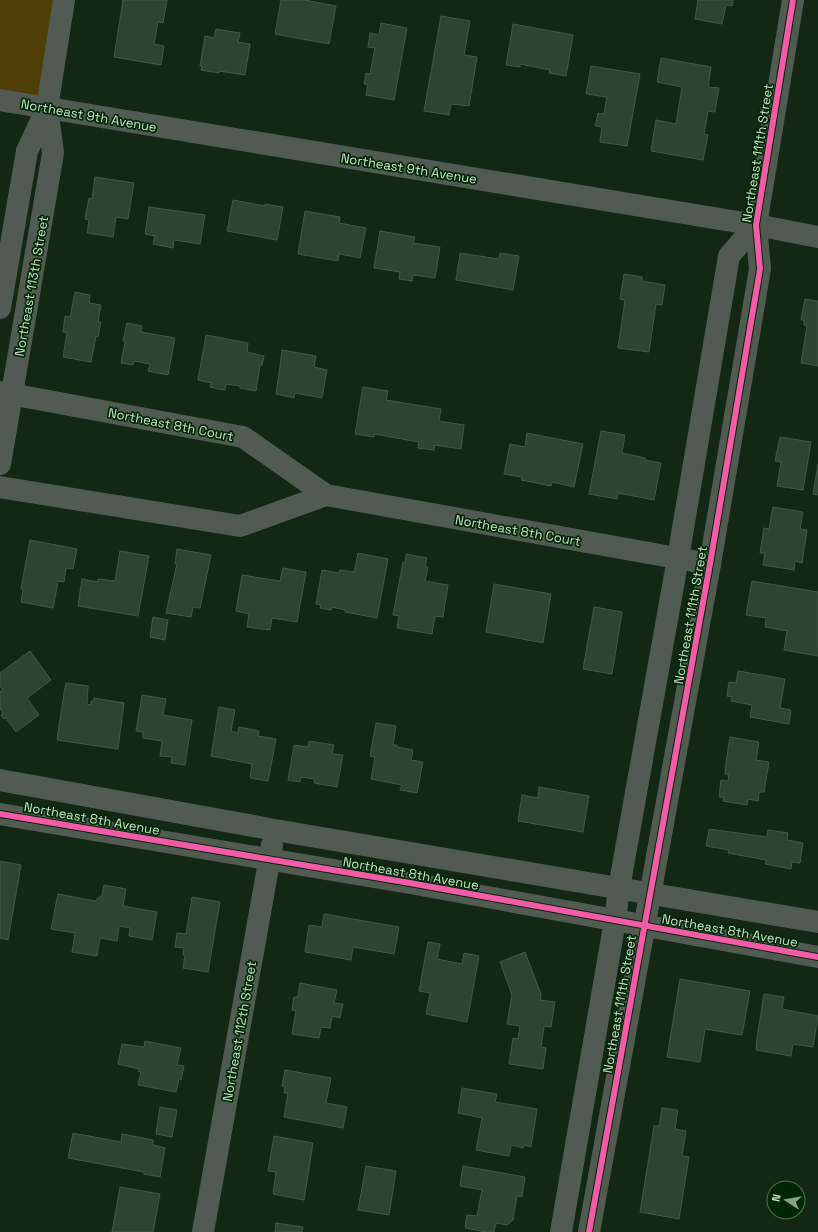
<svg xmlns="http://www.w3.org/2000/svg" width="818" height="1232" font-family="'Space Grotesk',sans-serif">
<rect width="100%" height="100%" fill="#122815"/>
<path fill="#4f3e05" d="M0 0H64L47 108 0 100Z"/>
<g fill="#2f4331" stroke="#445846">
<path d="M123 0H167L163 23 158 22 154 44 164 46 161 65 114 57Z"/>
<path d="M281 0H305L336 6 329 44 275 34Z"/>
<path d="M698 0H733L732 6 726 5 722 24 695 19Z"/>
<path d="M441 16 470 21 464 55 477 57 469 106 451 104 449 115 424 111Z"/>
<path d="M381 23 407 28 394 100 366 95 368 85 364 84 366 73 370 74 375 48 368 47 370 33 379 35Z"/>
<path d="M513 24 573 35 566 76 549 73 550 70 520 64V67L506 65Z"/>
<path d="M216 29 240 33 238 42 250 44 245 75 219 71V73L201 70 202 66H200L205 36 214 38Z"/>
<path d="M661 58 711 67 708 87 719 88 715 112 708 111 704 134 708 135 703 160 651 151 656 120 676 124 682 87 657 82Z"/>
<path d="M591 66 640 74 627 146 600 142 602 127 595 126 598 113 604 114 607 97 586 94Z"/>
<path d="M95 177 134 183 128 219 116 217 113 237 87 233 89 220 85 219 89 198 92 199Z"/>
<path d="M233 200 265 206V204L283 207 277 240 227 231Z"/>
<path d="M149 207 205 215 200 244 174 240 173 248 153 244 155 236 145 234Z"/>
<path d="M305 211 340 217 339 223 366 228 360 258 339 254 338 261 298 254Z"/>
<path d="M380 231 415 237 413 243 440 247 435 278 413 275 412 281 399 279 400 272 374 268Z"/>
<path d="M460 253 499 259 500 253 519 256 513 290 456 280Z"/>
<path d="M624 274 642 277V281L665 285 662 305 656 304 649 352 618 348 625 300 620 299Z"/>
<path d="M75 292 90 295 89 303 101 305 98 322H101L98 337 96 336 91 362 63 357 67 333 63 332 65 316 70 317Z"/>
<path d="M805 299 818 301V366L801 363 807 326 804 325V320H801Z"/>
<path d="M127 323 142 326 141 332 175 338 168 375 148 371 150 364 134 361 133 365 121 363 125 342 123 341Z"/>
<path d="M206 335 248 343 247 352 264 356 262 365H260L256 391 240 388V386L226 384 225 390 218 389 210 387 211 383 198 380Z"/>
<path d="M282 350 316 356 314 367 327 370 322 398 295 393 294 398 276 394 280 367Z"/>
<path d="M363 387 388 391 386 400 441 409 439 421 464 425 461 449 435 445 434 450 418 448 419 442 374 434V437L355 434Z"/>
<path d="M601 431 625 435 622 453 645 458V460L661 463 654 500 618 493 617 499 589 494Z"/>
<path d="M527 433 583 444 574 487 552 482 551 486 521 480 522 477 504 474 510 444 525 447Z"/>
<path d="M780 437 811 442 803 490 777 486 781 462 775 461Z"/>
<path d="M818 464V495L813 494Z"/>
<path d="M773 507 803 512 800 529 807 530 802 563 795 561 794 570 763 565 765 553H760L764 528 769 529Z"/>
<path d="M30 540 77 549 73 569 66 568 64 582 58 581 53 608 21 602 23 589H21Z"/>
<path d="M177 549 211 555 200 608 193 607 191 617 166 613 177 564H175Z"/>
<path d="M120 551 149 556 138 616 78 606 82 579 98 582V579L115 581Z"/>
<path d="M358 553 388 559 377 618 345 612V610L332 607 331 610 320 608 321 605 316 604 322 570 339 573 340 570 354 572Z"/>
<path d="M406 554 427 558 425 567H428L425 581 448 585 443 617 435 616 432 634 397 628 399 616 393 615 403 562 405 563Z"/>
<path d="M283 568 306 572 297 622 272 618 270 630 247 627 249 614 236 611 242 575 280 581Z"/>
<path d="M752 581 818 592V656L784 650 787 631 765 627 766 618 746 615Z"/>
<path d="M494 584 551 594 543 643 486 632Z"/>
<path d="M594 607 622 612 612 674 583 669Z"/>
<path d="M153 617 168 620 165 640 150 637Z"/>
<path d="M30 651 51 680 27 698 39 715 16 732 6 718 4 719 1 715 3 713 0 709V692L3 690 0 686V673Z"/>
<path d="M738 671 785 679 780 708 791 710 789 724 750 717 752 705 731 701 732 697 727 696 729 682 736 683Z"/>
<path d="M66 683 88 686 87 704 91 705V701H94V698L124 703 118 749 57 740 64 693Z"/>
<path d="M142 695 166 699 163 715 192 720 185 765 171 763 172 757 160 756 162 741 143 738V732L136 731Z"/>
<path d="M219 707 235 710 231 731 238 733 239 727 259 731 258 736 276 739 268 781 250 778 252 764 211 756Z"/>
<path d="M376 723 396 726 393 745H397V747L413 750 411 760 423 762 417 793 400 790 402 785 371 779 375 757 370 756Z"/>
<path d="M730 737 759 742 756 760 769 762 764 792H759L758 801 748 799 747 805 723 801 724 797H719L721 780 728 781 729 774H725L726 762Z"/>
<path d="M309 741 334 745 332 754 343 755 337 787 314 783 315 779 301 777 300 782 288 780 294 745 308 747Z"/>
<path d="M539 787 589 796 583 832 518 821 522 795 538 798Z"/>
<path d="M709 829 767 837 768 830 788 833 787 840 803 843 800 863 792 862 791 869 765 864 766 860 728 853 729 850 706 846Z"/>
<path d="M0 861 21 865 8 940 0 938Z"/>
<path d="M104 885 126 889 123 906 157 912 152 940 129 936 130 928 119 926 117 941 100 938 97 956 72 952 75 933 51 929 58 894 95 901 102 895Z"/>
<path d="M192 897 220 902 208 972 183 968 185 955H183L184 948 175 947 177 933 186 934Z"/>
<path d="M324 914 399 927 394 954 353 947 351 960 305 952 309 925 322 927Z"/>
<path d="M428 942 440 944 437 959 462 964 464 953 479 956 467 1022 426 1014 430 993 419 991Z"/>
<path d="M525 952 541 994 540 1000 555 1002 551 1027 544 1026 541 1047 546 1048 543 1069 509 1064 513 1038 518 1039 520 1026 507 1024 512 995 500 962Z"/>
<path d="M680 979 750 991 742 1035 705 1029 700 1062 667 1057Z"/>
<path d="M300 983 337 990 334 1003 343 1004 340 1018 332 1016 330 1028 321 1027 319 1038 292 1034 296 1011 292 1010 294 997H298Z"/>
<path d="M764 994 784 997 782 1009 818 1016 813 1047 793 1044 791 1056 756 1050 757 1038Z"/>
<path d="M145 1041 181 1048 177 1065 184 1066 181 1080 179 1079 176 1092 138 1085 141 1072H139V1069L118 1064 122 1044 144 1047Z"/>
<path d="M285 1070 331 1078 326 1103 347 1107 343 1128 284 1117 288 1093H284L285 1087 282 1086Z"/>
<path d="M462 1088 497 1094 495 1102 537 1109 531 1147 524 1145 523 1148 511 1145 509 1156 476 1150 482 1118 458 1113Z"/>
<path d="M160 1107 177 1110 172 1137 156 1134Z"/>
<path d="M662 1108 678 1110 675 1129 686 1131 682 1156 689 1157 679 1219 640 1212 654 1126H659Z"/>
<path d="M73 1133 121 1142 122 1134 153 1140V1145L165 1148 160 1177 144 1174V1172L68 1158Z"/>
<path d="M274 1136 313 1143 304 1200 273 1194 276 1172 268 1171Z"/>
<path d="M366 1166 396 1171 389 1215 358 1210Z"/>
<path d="M463 1166 525 1177 522 1197 517 1196 513 1220 507 1225 496 1223 494 1232H486L465 1228 467 1215 477 1216 482 1190 460 1186Z"/>
<path d="M120 1187 160 1194 153 1232H112Z"/>
<path d="M276 1223 303 1227 302 1232H275Z"/>
</g>
<g fill="none" stroke-linecap="round" stroke-linejoin="round">
<g stroke="#515b51" stroke-width="22">
<path d="M0 100 756 225 818 237"/>
<path d="M0 308 27 151 47 108 64 0"/>
<path d="M0 392 243 437 326 495 710 564"/>
<path d="M0 464 53 153 47 108"/>
<path d="M0 487 240 526 326 495"/>
<path d="M0 780 275 830 818 922"/>
<path d="M0 814 410 883 818 957"/>
<path d="M203 1232 272 845"/>
<path d="M561 1232 615 921 619 888 678 558 729 256 756 225"/>
<path d="M589 1232 710 564 760 269 756 225 793 0"/>
</g>
<defs>
<g id="cycleway">
<path d="M0 814 410 883 818 957"/>
<path d="M589 1232 710 564 760 269 756 225 793 0"/>
</g>
</defs>
<use href="#cycleway" stroke="#002704" stroke-width="8"/>
<use href="#cycleway" stroke="#f35aa7" stroke-width="6"/>
</g>
<g text-anchor="middle" stroke-width="3.5" stroke-linejoin="round" paint-order="stroke">
<g font-size="13" fill="#c7e3c7" stroke="#002704">
<text transform="translate(89 115) rotate(10)" y="5">Northeast 9th Avenue</text>
<text transform="translate(757 153) rotate(-81)" y="5">Northeast 111th Street</text>
<text transform="translate(409 168) rotate(9)" y="5">Northeast 9th Avenue</text>
<text transform="translate(31 286) rotate(-80)" y="5">Northeast 113th Street</text>
<text transform="translate(171 424) rotate(11)" y="5">Northeast 8th Court</text>
<text transform="translate(518 530) rotate(10)" y="5">Northeast 8th Court</text>
<text transform="translate(690 615) rotate(-80)" y="5">Northeast 111th Street</text>
<text transform="translate(92 818) rotate(10)" y="5">Northeast 8th Avenue</text>
<text transform="translate(411 873) rotate(10)" y="5">Northeast 8th Avenue</text>
<text transform="translate(730 930) rotate(10)" y="5">Northeast 8th Avenue</text>
<text transform="translate(619 1004) rotate(-80)" y="5">Northeast 111th Street</text>
<text transform="translate(239 1031) rotate(-80)" y="5">Northeast 112th Street</text>
</g>
</g>
<g transform="translate(786 1200) rotate(282)"><circle r="19" fill="#002704" stroke="#507252"/>
<path d="M0-3L7 15L0 10L-7 15Z" fill="#88a289"/>
<text y="-6" font-size="11" font-weight="bold" text-anchor="middle" fill="#c7e3c7">N</text>
</g>
</svg>
